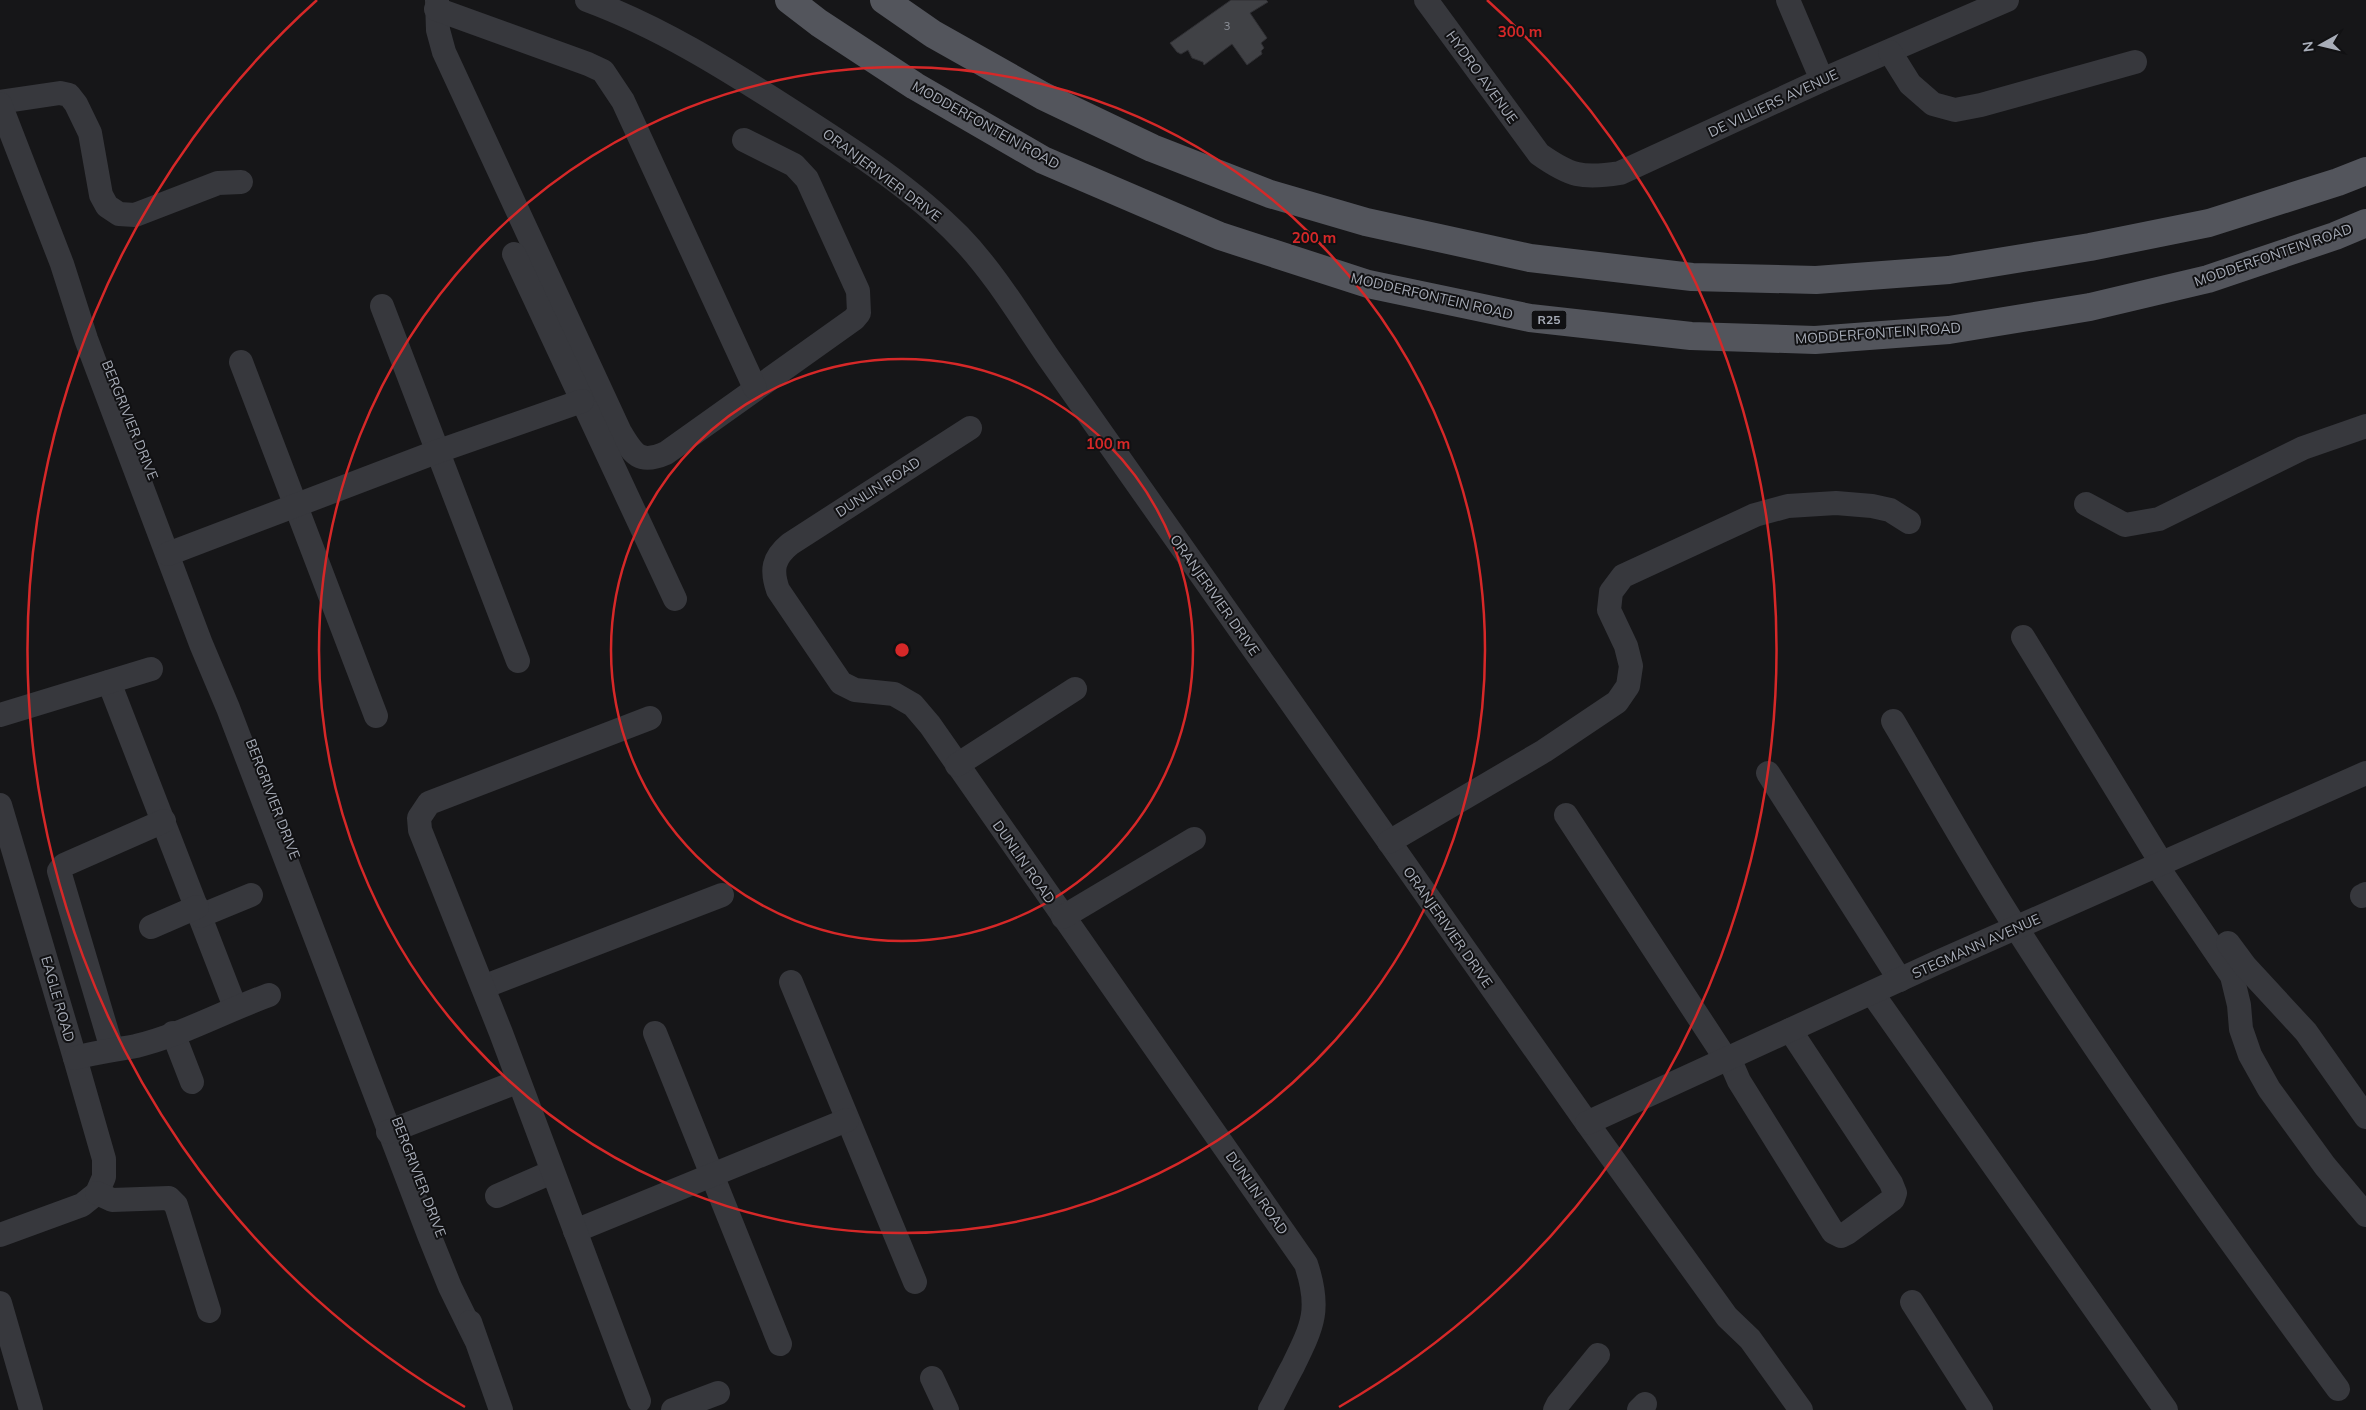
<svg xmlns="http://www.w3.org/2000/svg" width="2366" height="1410" font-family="Mulish,sans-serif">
<rect width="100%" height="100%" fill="#161618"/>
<path fill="#404145" stroke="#303034" d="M1231 0H1266L1268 2 1250 13 1267 38 1261 43 1264 48 1261 51 1262 54 1247 65 1232 44 1204 65 1203 62 1192 58 1188 50 1181 54 1177 52 1170 43Z"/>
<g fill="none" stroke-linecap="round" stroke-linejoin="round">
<g stroke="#37383d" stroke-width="24">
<path d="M437 0 438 30 444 52 620 432C633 454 639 465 666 453L854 319 859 313 858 291 807 179 794 165 744 140"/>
<path d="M587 0C660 27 725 68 789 109 848 147 910 186 959 236 994 272 1020 316 1048 357L1587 1123 1727 1317 1750 1339 1801 1410"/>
<path d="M1426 0 1539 154C1570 176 1582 179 1620 173L1822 80 2007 0"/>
<path d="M1788 0 1822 80"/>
<path d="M436 9 588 64 603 71 623 101 755 388"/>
<path d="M1890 52 1910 84 1933 104 1955 110 1981 105 2135 62"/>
<path d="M0 102 60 93 69 95 76 104 90 133 101 195 107 206 119 214 135 215 218 183 241 182"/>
<path d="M0 104 62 264 86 339 201 644 228 708 429 1235 450 1287 475 1338"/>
<path d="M514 254 675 599"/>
<path d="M382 306 518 661"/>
<path d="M241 362 376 716"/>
<path d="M970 428 790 544C773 558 771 570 778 590L841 683 855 690 894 694 913 705 930 725 1306 1264C1321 1309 1313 1325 1293 1366 1285 1380 1278 1396 1270 1410"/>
<path d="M2086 504 2125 525 2159 519 2303 448 2366 426"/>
<path d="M168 554 436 452 582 401"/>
<path d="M2023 637 2162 864"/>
<path d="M109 682 235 1007"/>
<path d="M0 715 151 669"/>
<path d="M1893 721C1934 790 1973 861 2017 929 2118 1086 2227 1238 2338 1389"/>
<path d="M957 765 1075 689"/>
<path d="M1768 773 1900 980"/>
<path d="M0 805 75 1058 104 1159V1177L97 1193 82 1205 0 1235"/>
<path d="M1566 815 1726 1059"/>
<path d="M1389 842 1544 751 1617 702 1628 686 1631 666 1626 646 1609 610 1611 592 1623 576 1755 515 1788 506 1836 503 1872 506 1890 510 1909 522"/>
<path d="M2157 866 2232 976 2239 1005 2241 1029 2250 1055 2269 1089 2325 1166 2366 1215"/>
<path d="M2362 896 2366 894"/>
<path d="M200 916 251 895"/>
<path d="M1063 917 1194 839"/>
<path d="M151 927 197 907"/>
<path d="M2228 943 2245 966 2306 1032 2366 1117"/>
<path d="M791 982 915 1282"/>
<path d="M483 987 722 895"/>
<path d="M1872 993 2166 1410"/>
<path d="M173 1033 192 1082"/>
<path d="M655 1033 780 1344"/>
<path d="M112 1049 59 871 64 865 164 821"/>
<path d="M75 1058C96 1052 115 1050 136 1046 182 1035 225 1011 269 995"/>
<path d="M1729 1058 1739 1081 1833 1232 1841 1236 1847 1233 1893 1199 1895 1193 1891 1183 1790 1030"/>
<path d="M1587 1123 1936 963 2366 773"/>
<path d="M388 1132 517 1082"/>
<path d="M97 1193 112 1200 169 1198 176 1205 209 1311"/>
<path d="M497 1196 552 1172"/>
<path d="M575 1231 847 1120"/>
<path d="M1912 1302 1981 1410"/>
<path d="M0 1303 31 1410"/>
<path d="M470 1322 501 1410"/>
<path d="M932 1378 947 1410"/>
<path d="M639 1401 501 1033 420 830 419 818 429 803 650 718"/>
<path d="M673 1410 718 1393"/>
<path d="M1555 1410 1558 1404 1598 1355"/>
<path d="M1639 1410 1645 1404"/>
</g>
<g stroke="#53555c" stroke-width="28">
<path d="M789 0 819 23 915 86 1043 160 1220 236 1368 284 1530 318 1691 336 1815 340 1949 330 2090 307 2208 279 2335 236 2366 223"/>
<path d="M884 0 933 34 1043 96 1152 148 1270 194 1366 222 1530 258 1692 277 1816 280 1949 270 2090 247 2209 223 2338 182 2366 171"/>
</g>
</g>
<g fill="none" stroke="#d62828" stroke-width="2.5">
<circle cx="902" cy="650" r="291"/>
<circle cx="902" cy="650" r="583"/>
<path d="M465 1407A874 874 0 0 1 317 0M1487 0A874 874 0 0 1 1339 1407"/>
</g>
<g text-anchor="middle" stroke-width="4" stroke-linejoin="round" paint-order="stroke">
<g font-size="11" fill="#8e929b">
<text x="1227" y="30">3</text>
</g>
<rect fill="#111113" stroke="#7b7e86" stroke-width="1" x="1531.5" y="310.5" width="35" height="19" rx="4"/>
<g font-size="12" font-weight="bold" fill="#a8adb8">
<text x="1549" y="324">R25</text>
</g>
<g font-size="14" fill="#a8adb8" stroke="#111113">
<text transform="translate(1482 77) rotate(54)" y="5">HYDRO AVENUE</text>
<text transform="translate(1773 103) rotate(-25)" y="5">DE VILLIERS AVENUE</text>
<text transform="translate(986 125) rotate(29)" y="5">MODDERFONTEIN ROAD</text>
<text transform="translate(882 175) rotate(37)" y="5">ORANJERIVIER DRIVE</text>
<text transform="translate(2273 255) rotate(-19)" y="5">MODDERFONTEIN ROAD</text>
<text transform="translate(1432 296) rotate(13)" y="5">MODDERFONTEIN ROAD</text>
<text transform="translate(1878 333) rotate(-4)" y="5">MODDERFONTEIN ROAD</text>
<text transform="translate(130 420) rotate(68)" y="5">BERGRIVIER DRIVE</text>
<text transform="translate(878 487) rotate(-33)" y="5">DUNLIN ROAD</text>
<text transform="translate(1215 595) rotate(55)" y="5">ORANJERIVIER DRIVE</text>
<text transform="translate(273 799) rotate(69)" y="5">BERGRIVIER DRIVE</text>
<text transform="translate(1024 862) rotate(55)" y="5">DUNLIN ROAD</text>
<text transform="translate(1448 927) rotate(55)" y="5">ORANJERIVIER DRIVE</text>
<text transform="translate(1976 946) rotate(-24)" y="5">STEGMANN AVENUE</text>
<text transform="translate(58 999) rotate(74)" y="5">EAGLE ROAD</text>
<text transform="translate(419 1177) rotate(69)" y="5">BERGRIVIER DRIVE</text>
<text transform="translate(1257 1193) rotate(55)" y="5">DUNLIN ROAD</text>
</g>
</g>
<circle cx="902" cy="650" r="8" fill="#d62828" stroke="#111113" stroke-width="2.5"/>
<g font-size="15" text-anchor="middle" font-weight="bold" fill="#d62828" stroke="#111113" stroke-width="4" stroke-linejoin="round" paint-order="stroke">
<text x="1520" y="37">300 m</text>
<text x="1314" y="243">200 m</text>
<text x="1108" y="449">100 m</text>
</g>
<g transform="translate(2321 45) rotate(262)" stroke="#111113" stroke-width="4" paint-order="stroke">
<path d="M0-4L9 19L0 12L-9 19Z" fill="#a8adb8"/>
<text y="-8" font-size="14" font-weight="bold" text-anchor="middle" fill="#a8adb8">N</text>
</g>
</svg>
